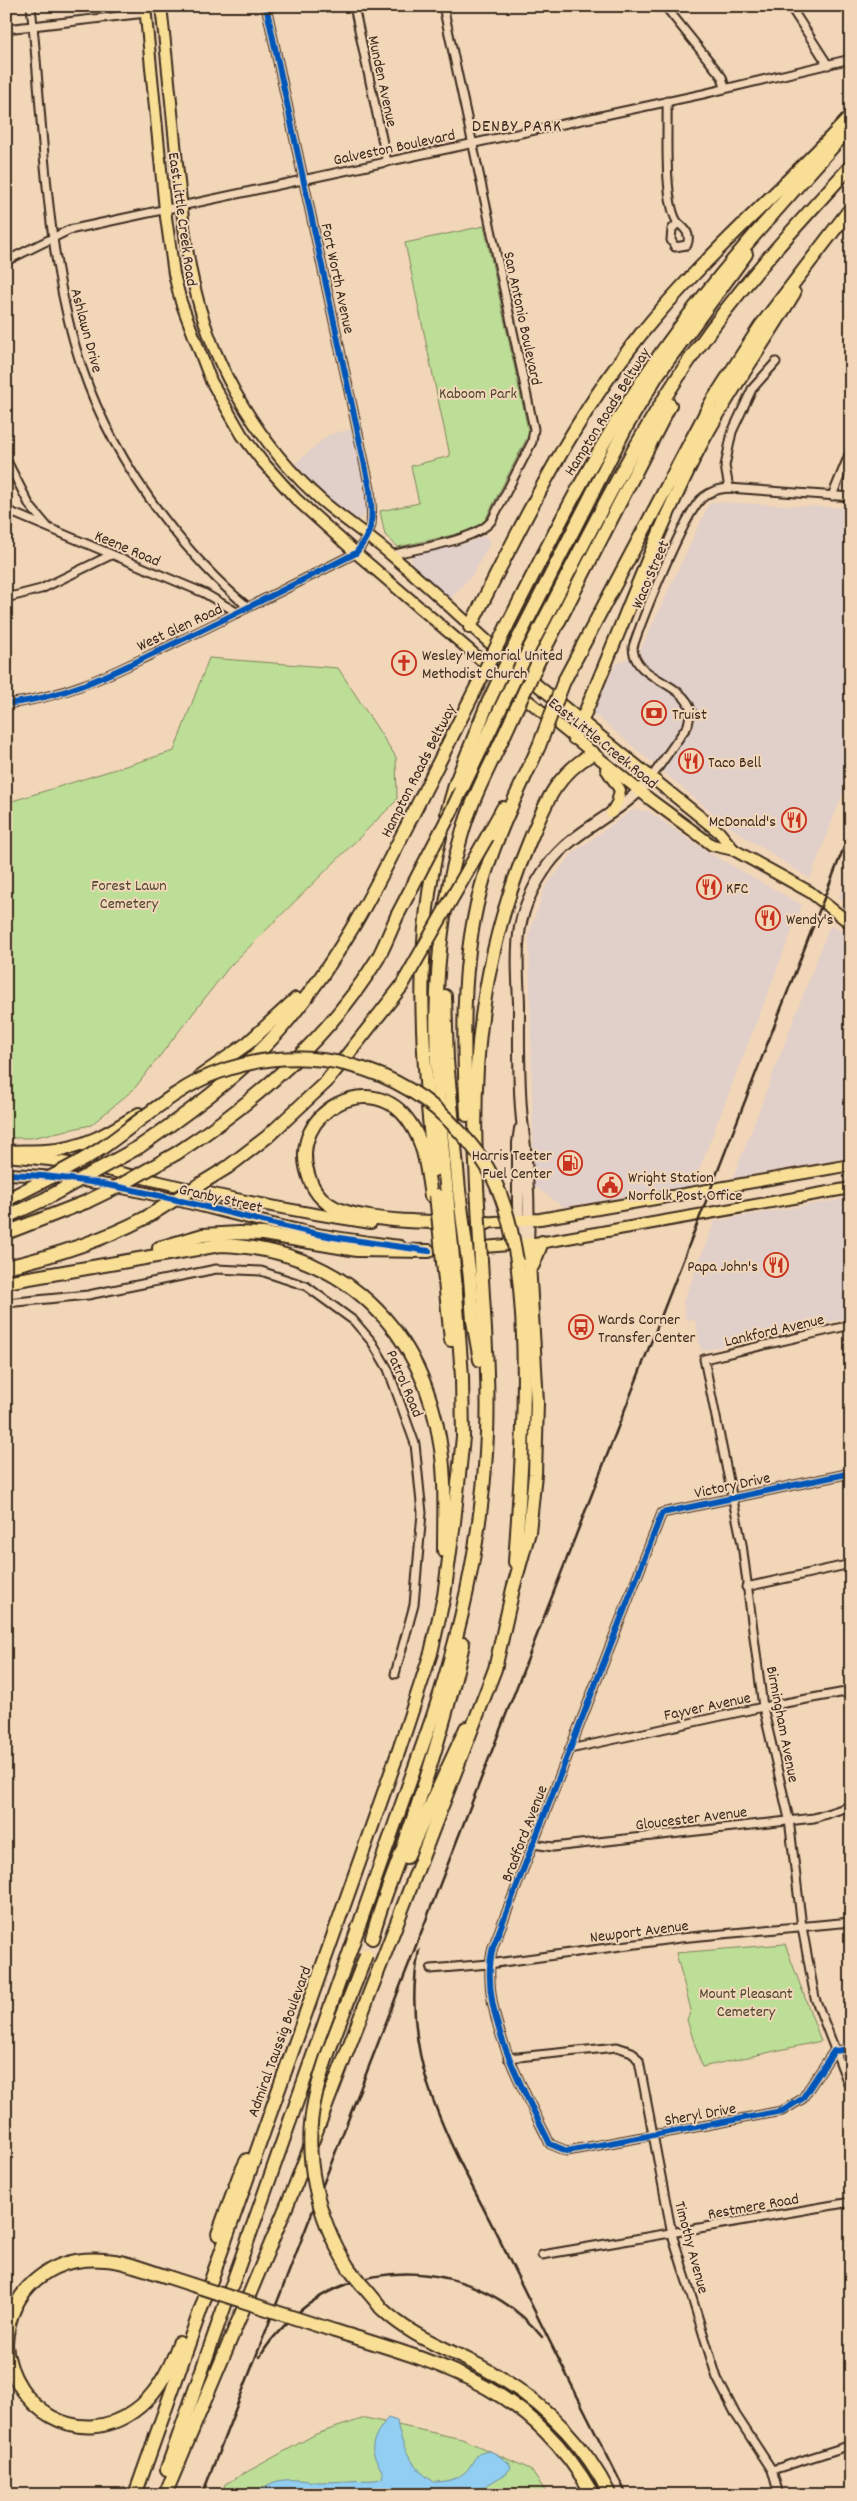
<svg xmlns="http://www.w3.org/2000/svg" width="857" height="2501" font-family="Dekko,sans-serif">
<rect width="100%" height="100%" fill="#f1d6b8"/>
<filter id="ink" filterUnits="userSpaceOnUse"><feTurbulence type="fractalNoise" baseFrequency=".02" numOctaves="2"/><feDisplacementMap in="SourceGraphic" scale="10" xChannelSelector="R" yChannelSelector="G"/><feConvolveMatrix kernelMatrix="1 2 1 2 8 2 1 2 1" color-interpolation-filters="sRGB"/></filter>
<g filter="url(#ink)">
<g fill="#e1cfc9">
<path d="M352 429 369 506 367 514 360 519 352 518 319 490 295 464 328 435Z"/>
<path d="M710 502 851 508V772L810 879 727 825 592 712 616 664 639 653Z"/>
<path d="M485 535 490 543 473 574 448 601 412 567 411 558 415 554 471 542Z"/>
<path d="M632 810 648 811 706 851 802 905 693 1185 564 1207 534 1186 529 934 545 887 573 853Z"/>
<path d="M851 865V908L839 897Z"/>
<path d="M830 925 841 930 851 942V1157L733 1178Z"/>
<path d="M851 1198V1317L701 1351 695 1319 686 1320 683 1302 715 1221Z"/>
</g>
<g fill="#bdde97" stroke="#7c845a">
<path d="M484 226 529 434 483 524 471 531 398 547 385 535 380 511 419 503 411 466 450 456 405 243Z"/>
<path d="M209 658 338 668 396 757 397 800 229 967 134 1089 91 1125 31 1138H6V803L174 751Z"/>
<path d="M785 1944 821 2041 702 2067 687 2020 691 2010 676 1953Z"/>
<path d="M365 2418 462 2439 530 2469 548 2495H221L225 2484 316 2434Z"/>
</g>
<path fill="#92cef2" stroke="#6f8c9d" d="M388 2418 397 2421C401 2446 412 2468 434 2482 444 2482 456 2480 464 2473 474 2466 475 2446 492 2452 498 2454 504 2460 509 2463L511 2468C501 2480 486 2482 477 2495H257C273 2473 298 2481 321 2482 339 2482 358 2480 376 2480L382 2478 383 2474C381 2468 376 2462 374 2455 369 2443 380 2427 388 2418Z"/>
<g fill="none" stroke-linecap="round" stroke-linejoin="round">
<defs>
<g id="street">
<path d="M31 6C44 126 44 254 82 368 100 422 129 472 163 517 189 551 216 581 248 607"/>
<path d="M354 6 387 162"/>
<path d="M665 6 722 77 725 88"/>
<path d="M790 6 828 65"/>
<path d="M6 29 146 13"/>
<path d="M667 101C668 129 663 202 678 223"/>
<path d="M678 223C686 229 691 235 687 245L675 247 671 240 672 229Z"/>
<path d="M6 261 69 230 703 94 851 59"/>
<path d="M6 459 30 506 47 526"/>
<path d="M729 488 725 466 732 432 752 389 776 362"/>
<path d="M832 496 851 450"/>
<path d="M6 510 204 593 238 613"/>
<path d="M391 555C417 548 477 541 492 520L532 442 534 429 443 6"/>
<path d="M6 598 41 589 111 555"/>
<path d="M6 704C70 697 116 671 173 644 234 615 295 584 356 553 376 527 372 520 370 489L266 6"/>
<path d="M651 778 688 725 691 710C683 681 633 680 633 647 642 619 683 517 701 499 710 491 718 489 729 488L851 497"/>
<path d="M6 1303 88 1295 216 1269 261 1271 306 1286 354 1321 372 1342 388 1369 415 1444 422 1513 414 1605 395 1674"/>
<path d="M851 1325 704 1359 742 1544 763 1707 789 1819 802 1927 815 1998 851 2091"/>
<path d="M851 1473 662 1513 493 1947C477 2010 523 2088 550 2144L567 2151 782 2111 802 2099 834 2051 851 2049"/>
<path d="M746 1587 851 1564"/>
<path d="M570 1749 763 1707 851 1691"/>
<path d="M533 1844 553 1847 814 1818 851 1806"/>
<path d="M431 1969 489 1964 680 1938 851 1922"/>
<path d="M508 2058 617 2047 632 2052 639 2061 672 2234 717 2378 736 2415 772 2470 779 2495"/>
<path d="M542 2255 851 2202"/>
<path d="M772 2470 851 2445"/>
</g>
<g id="secondary">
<path d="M520 1129 518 1143V1209L521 1245"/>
<path d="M528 1244C530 1203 527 1161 522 1120 518 1081 519 1041 519 1003 518 978 516 952 520 927 524 906 535 883 548 865 575 828 622 814 651 778"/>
</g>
<g id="primary">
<path d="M145 6 165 210 174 274 181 302 211 381 242 435 261 460 296 499 356 553 530 702 651 800 712 845 734 850 810 892 851 924"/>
<path d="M161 6C167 59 172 111 177 164 182 207 185 251 196 293 215 371 261 447 321 500 343 519 368 535 390 554 432 589 472 628 514 665"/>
<path d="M526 676 719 832 734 850"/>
<path d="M606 769 620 790 617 803 611 813"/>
<path d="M15 1157C74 1160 133 1176 191 1189 251 1203 310 1214 371 1223"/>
<path d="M6 1174C111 1176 212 1212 313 1233 342 1239 371 1242 400 1246"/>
<path d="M481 1223 540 1219 851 1165"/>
<path d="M459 1249 545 1242 851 1188"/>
</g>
<g id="highway">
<path d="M507 626C551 539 594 453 648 372 706 286 776 210 845 133"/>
<path d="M470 627C521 526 570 423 641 334 705 255 783 190 851 116"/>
<path d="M518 639 625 429 658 374 746 254"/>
<path d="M529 649C582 549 630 445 695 352 741 285 796 226 851 166"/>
<path d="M540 658 670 405"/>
<path d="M564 681 711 403 760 327 851 208"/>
<path d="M574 738C617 642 651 542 699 448 727 394 763 345 794 293"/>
<path d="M447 813 456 782"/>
<path d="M487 837 503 808"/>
<path d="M445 996 447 1060 459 1190"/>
<path d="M201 1076 248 1043 296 999"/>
<path d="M467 1115C462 1032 461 942 489 862 502 822 522 784 539 746"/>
<path d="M139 1147C188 1113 239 1076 279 1031 344 957 385 869 429 782"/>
<path d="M6 1152C19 1151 32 1152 45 1151 82 1150 109 1133 139 1114"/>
<path d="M177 1153C256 1101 328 1039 378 958 385 945 391 930 397 916"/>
<path d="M228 1167 267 1137 326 1082 401 987"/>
<path d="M434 1170C423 1059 412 947 440 837"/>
<path d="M477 1186C470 1066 482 952 530 840 546 802 555 776 593 753"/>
<path d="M447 1194C434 1072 427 956 461 837 472 796 495 757 512 718"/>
<path d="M431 1196C427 1171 425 1144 410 1123 373 1066 288 1112 308 1174 312 1189 322 1202 336 1208 372 1224 447 1222 487 1223"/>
<path d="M6 1200 16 1195"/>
<path d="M6 1217 45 1199"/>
<path d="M6 1233 86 1202"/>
<path d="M159 1248 203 1235 239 1233 263 1234 357 1250 429 1251"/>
<path d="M533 1265 542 1242"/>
<path d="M6 1267C54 1256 101 1241 145 1218"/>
<path d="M470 1278 473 1321 480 1360"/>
<path d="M445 1281 451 1340"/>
<path d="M6 1282 220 1245C343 1249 424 1328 441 1449 446 1483 444 1517 444 1551"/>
<path d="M515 1562C522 1462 530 1361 517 1261"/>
<path d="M407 1857 466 1728"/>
<path d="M372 1938C380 1907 392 1878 403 1848 426 1782 448 1713 463 1644"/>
<path d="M218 2234 239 2176 247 2160"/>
<path d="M381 2308C407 2333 435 2344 466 2359 528 2389 579 2432 610 2495"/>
<path d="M335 2331C446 2365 531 2387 593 2495"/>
<path d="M6 2343C10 2289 50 2255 105 2260 126 2261 148 2271 168 2277"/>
<path d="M6 2345C12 2408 78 2451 134 2411 157 2395 170 2369 179 2343"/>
<path d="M167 2469 433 1716C463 1625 483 1530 487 1434 489 1383 485 1331 482 1279"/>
<path d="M135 2495 399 1750 431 1653 444 1596 454 1522 463 1437 462 1377 455 1279"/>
<path d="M165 2495 295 2186 495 1669 513 1589 529 1532 535 1474 537 1403 528 1244"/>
</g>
</defs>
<use href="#street" stroke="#3b2a1e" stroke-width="11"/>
<use href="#secondary" stroke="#3b2a1e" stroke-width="14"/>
<use href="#primary" stroke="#3b2a1e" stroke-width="14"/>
<use href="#highway" stroke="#3b2a1e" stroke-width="16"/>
<use href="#street" stroke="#f1d6b8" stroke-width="7"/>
<use href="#secondary" stroke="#f1d6b8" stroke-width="10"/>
<use href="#primary" stroke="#f9df96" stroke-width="10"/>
<use href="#highway" stroke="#f9df96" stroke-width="12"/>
<g stroke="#3b2a1e" stroke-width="2.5">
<path d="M419 1950C396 2068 460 2157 508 2257 547 2337 587 2415 627 2495"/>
<path d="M260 2357C267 2344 276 2334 286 2324 356 2250 480 2260 542 2337"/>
<path d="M202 2495 851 829"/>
</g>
<defs>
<g id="highway-bridge">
<path d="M512 718 540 658"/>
<path d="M539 746 564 681"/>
<path d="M429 782 507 626"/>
<path d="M456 782 487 705 518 639"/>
<path d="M397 916 451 812 529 649"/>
<path d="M401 987 487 837"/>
<path d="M477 1186 482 1279"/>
<path d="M459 1190 470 1278"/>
<path d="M447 1194 455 1279"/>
<path d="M16 1195C45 1180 75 1166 102 1148 138 1123 178 1086 219 1072 305 1041 399 1064 460 1132 473 1146 485 1161 493 1178 506 1204 512 1232 517 1261"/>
<path d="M436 1195 445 1281"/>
<path d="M45 1199 139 1147"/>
<path d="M86 1202 121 1185 177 1153"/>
<path d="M145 1218 228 1167"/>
<path d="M366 1955C349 2002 326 2049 315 2098 302 2155 317 2218 348 2267 358 2282 371 2294 381 2308"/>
<path d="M168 2277 335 2331"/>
</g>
</defs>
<use href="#highway-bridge" stroke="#3b2a1e" stroke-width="16" stroke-linecap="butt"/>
<use href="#highway-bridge" stroke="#f9df96" stroke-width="12"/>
<defs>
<g id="cycleway">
<path d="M6 704C70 697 116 671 173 644 234 615 295 584 356 553 376 527 372 520 370 489L266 6"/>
<path d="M6 1174C110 1176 212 1211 313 1233 351 1241 391 1245 429 1251"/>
<path d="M851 1473 662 1513 493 1947C477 2010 523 2088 550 2144L567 2151 782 2111 802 2099 834 2051 851 2049"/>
</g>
</defs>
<use href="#cycleway" stroke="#f1d6b8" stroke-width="9"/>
<use href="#cycleway" stroke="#0057b8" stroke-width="6"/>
</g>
</g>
<defs>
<symbol id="church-ring" viewBox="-11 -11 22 22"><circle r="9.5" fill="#f1d6b8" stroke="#c8321e" stroke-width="1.5"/><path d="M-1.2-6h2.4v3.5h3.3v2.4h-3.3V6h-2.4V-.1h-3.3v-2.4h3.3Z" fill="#c8321e"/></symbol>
<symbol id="bank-ring" viewBox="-11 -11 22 22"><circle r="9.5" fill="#f1d6b8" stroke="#c8321e" stroke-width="1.5"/><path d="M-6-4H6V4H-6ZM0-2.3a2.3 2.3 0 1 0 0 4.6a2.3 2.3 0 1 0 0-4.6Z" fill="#c8321e"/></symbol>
<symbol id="restaurant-ring" viewBox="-11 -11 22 22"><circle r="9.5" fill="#f1d6b8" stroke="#c8321e" stroke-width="1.5"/><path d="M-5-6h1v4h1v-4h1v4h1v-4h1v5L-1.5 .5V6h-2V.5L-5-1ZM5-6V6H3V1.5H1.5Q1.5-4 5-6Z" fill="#c8321e"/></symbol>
<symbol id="fuel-ring" viewBox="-11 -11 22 22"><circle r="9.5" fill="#f1d6b8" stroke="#c8321e" stroke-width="1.5"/><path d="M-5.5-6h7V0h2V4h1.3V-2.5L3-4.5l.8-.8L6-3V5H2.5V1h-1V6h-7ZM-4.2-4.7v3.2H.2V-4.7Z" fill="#c8321e"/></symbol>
<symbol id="civic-ring" viewBox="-11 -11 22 22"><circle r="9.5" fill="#f1d6b8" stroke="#c8321e" stroke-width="1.5"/><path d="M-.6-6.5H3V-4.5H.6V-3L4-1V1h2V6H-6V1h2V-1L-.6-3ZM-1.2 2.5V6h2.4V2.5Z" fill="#c8321e"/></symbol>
<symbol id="bus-ring" viewBox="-11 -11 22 22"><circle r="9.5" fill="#f1d6b8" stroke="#c8321e" stroke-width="1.5"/><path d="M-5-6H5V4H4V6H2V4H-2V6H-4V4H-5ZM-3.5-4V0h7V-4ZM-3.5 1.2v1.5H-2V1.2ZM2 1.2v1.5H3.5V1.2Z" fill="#c8321e"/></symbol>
</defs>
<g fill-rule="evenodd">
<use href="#church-ring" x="390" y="649" width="28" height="28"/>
<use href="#bank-ring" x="640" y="699" width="28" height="28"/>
<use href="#restaurant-ring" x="677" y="747" width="28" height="28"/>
<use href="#restaurant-ring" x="780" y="806" width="28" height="28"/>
<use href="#restaurant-ring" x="695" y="873" width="28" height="28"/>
<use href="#restaurant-ring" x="754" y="904" width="28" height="28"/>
<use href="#fuel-ring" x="556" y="1149" width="28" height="28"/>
<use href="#civic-ring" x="596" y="1171" width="28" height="28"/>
<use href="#restaurant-ring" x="762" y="1251" width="28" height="28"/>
<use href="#bus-ring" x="567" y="1313" width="28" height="28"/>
</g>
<g text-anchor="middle" stroke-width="4" stroke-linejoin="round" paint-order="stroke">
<g font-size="16" fill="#3b2a1e" stroke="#f1d6b8">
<text transform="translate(384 81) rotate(78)" y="6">Munden Avenue</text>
<text transform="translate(394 146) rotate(-12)" y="6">Galveston Boulevard</text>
<text transform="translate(184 219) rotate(82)" y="6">East Little Creek Road</text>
<text transform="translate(339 278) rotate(78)" y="6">Fort Worth Avenue</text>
<text transform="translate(524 318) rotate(78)" y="6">San Antonio Boulevard</text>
<text transform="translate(88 330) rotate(75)" y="6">Ashlawn Drive</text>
<text transform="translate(606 411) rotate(-58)" y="6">Hampton Roads Beltway</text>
<text transform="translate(128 547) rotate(23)" y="6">Keene Road</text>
<text transform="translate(649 574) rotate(-67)" y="6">Waco Street</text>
<text transform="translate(179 626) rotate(-25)" y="6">West Glen Road</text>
<text transform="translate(604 742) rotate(39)" y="6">East Little Creek Road</text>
<text transform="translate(417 770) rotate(-63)" y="6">Hampton Roads Beltway</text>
<text transform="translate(221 1197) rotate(13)" y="6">Granby Street</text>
<text transform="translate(774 1329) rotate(-13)" y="6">Lankford Avenue</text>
<text transform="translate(406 1383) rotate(67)" y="6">Patrol Road</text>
<text transform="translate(732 1484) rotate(-12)" y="6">Victory Drive</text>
<text transform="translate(707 1705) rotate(-12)" y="6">Fayver Avenue</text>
<text transform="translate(784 1724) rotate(79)" y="6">Birmingham Avenue</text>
<text transform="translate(691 1817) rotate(-7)" y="6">Gloucester Avenue</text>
<text transform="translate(523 1833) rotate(-69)" y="6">Bradford Avenue</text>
<text transform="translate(639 1930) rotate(-7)" y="6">Newport Avenue</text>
<text transform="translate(278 2041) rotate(-70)" y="6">Admiral Taussig Boulevard</text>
<text transform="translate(700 2113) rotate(-10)" y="6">Sheryl Drive</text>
<text transform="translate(753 2205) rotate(-10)" y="6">Restmere Road</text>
<text transform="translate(693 2247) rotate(75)" y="6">Timothy Avenue</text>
</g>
<g font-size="16" fill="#4e4530" stroke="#f1d6b8">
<text x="478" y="398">Kaboom Park</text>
<text x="129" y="890">Forest Lawn<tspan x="129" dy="18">Cemetery</tspan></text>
<text x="746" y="1998">Mount Pleasant<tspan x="746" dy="18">Cemetery</tspan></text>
</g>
<g font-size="16" fill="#3b2a1e" stroke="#f1d6b8" text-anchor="start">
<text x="422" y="660">Wesley Memorial United<tspan x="422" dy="18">Methodist Church</tspan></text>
<text x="672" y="719">Truist</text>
<text x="708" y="767">Taco Bell</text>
<text x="776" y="826" text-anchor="end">McDonald's</text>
<text x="726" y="893">KFC</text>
<text x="786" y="924">Wendy's</text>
<text x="552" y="1160" text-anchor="end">Harris Teeter<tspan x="552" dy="18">Fuel Center</tspan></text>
<text x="628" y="1182">Wright Station<tspan x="628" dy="18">Norfolk Post Office</tspan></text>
<text x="758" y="1271" text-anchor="end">Papa John's</text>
<text x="598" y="1324">Wards Corner<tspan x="598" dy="18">Transfer Center</tspan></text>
</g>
<g font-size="18" letter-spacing="1" fill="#3b2a1e" stroke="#f1d6b8">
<text x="517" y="131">DENBY PARK</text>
</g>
</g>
<rect width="857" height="2501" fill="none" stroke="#f1d6b8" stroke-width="25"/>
<rect x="12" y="12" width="832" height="2476" fill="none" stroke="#3b2a1e" stroke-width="2" filter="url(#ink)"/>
</svg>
